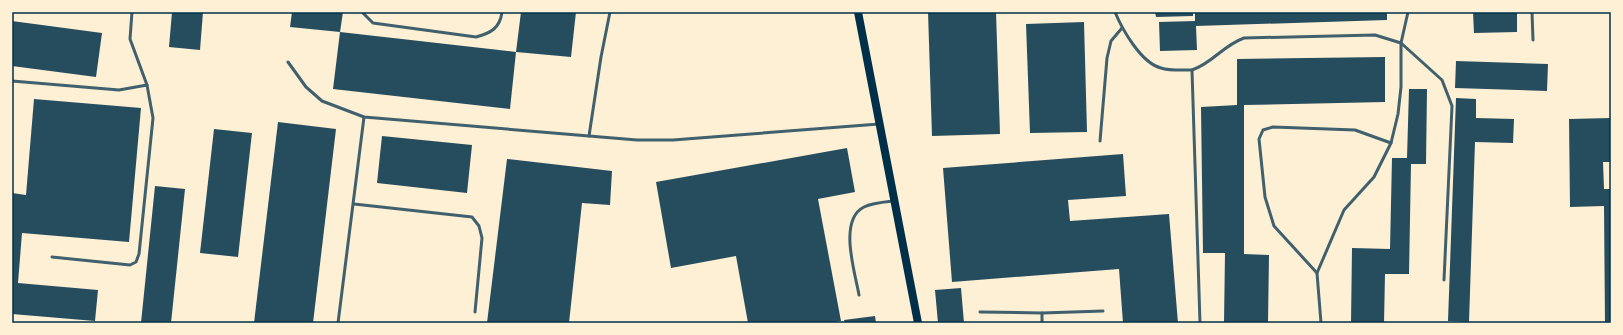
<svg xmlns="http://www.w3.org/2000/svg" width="1623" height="335" font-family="'Roboto Serif',serif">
<rect width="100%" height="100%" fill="#fdf0d5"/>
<g fill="#264d5e">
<path d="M172 12H203L200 50 169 47Z"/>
<path d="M292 12H343L340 32 516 52 510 109 333 89 340 32 290 27Z"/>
<path d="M521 12H576L571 57 516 52Z"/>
<path d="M928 12H996L1000 134 932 136Z"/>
<path d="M1155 12H1193V16L1156 17Z"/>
<path d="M1195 12H1387V20L1196 26 1197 50 1160 51 1159 22 1195 21Z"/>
<path d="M1473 12H1517V32L1474 33Z"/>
<path d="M12 21 102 33 96 77 12 66Z"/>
<path d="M1084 22 1087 132 1030 133 1026 24Z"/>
<path d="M1385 57V102L1244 105V254L1269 255 1268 323H1224L1225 253H1203L1201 107 1237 105V59Z"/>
<path d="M1456 61 1548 64 1547 91 1455 88Z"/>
<path d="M1409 89H1427L1426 164H1411L1409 274H1385L1384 323H1351L1352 248 1390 249 1392 158H1407Z"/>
<path d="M1456 98 1476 99V118L1514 119 1513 143 1475 142 1469 322 1448 321Z"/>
<path d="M34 99 141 108 129 242 22 233 18 283 98 290 95 321 12 314V193L26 195Z"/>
<path d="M1611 118V162H1603L1604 189H1611V323H1605L1604 206 1570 207 1569 119Z"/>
<path d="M278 122 336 129 313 323H254Z"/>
<path d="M214 129 252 133 238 257 200 253Z"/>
<path d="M382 136 472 145 467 193 377 183Z"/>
<path d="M847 148 855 192 818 199 841 321 829 323H748L736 256 671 268 656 182Z"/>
<path d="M1123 154 1126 196 1068 200 1070 221 1169 214 1178 323H1123L1119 269 952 282 943 168Z"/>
<path d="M507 159 612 171 610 205 582 203 569 323H487Z"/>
<path d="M155 186 185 189 171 323H141Z"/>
<path d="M961 288 964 323H938L935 290Z"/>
<path d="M875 316 876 323H845L844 320Z"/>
</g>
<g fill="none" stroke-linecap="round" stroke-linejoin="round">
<g stroke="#3f606c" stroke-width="3">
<path d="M362 12 373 23 476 37C491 33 500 28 502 12"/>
<path d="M1115 12C1122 29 1141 63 1161 68 1170 71 1182 70 1192 70L1200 323"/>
<path d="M1532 12 1533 40"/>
<path d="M288 62 306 87 322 101 364 117 637 140H673L879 124"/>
<path d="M1192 70C1213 63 1222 46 1244 38L1375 35 1401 43 1442 80 1452 106 1444 280"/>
<path d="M12 81 119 90 147 85"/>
<path d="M589 136 601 57 610 12"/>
<path d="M1100 141 1107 58 1111 41 1122 28"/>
<path d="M354 204 472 217 479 226 482 238 475 312"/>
<path d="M52 257 130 265 136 262 139 254 153 118 147 85 130 39 132 12"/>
<path d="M1317 273 1344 210 1374 177 1391 143 1398 114 1401 87V43L1408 12"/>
<path d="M859 295C855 272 838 220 864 207 872 203 885 202 894 201"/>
<path d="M980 312 1042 313V323"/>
<path d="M1042 313 1103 311"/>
<path d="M338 323 364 117"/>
<path d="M1321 323 1317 273 1274 226 1265 197 1259 139 1263 130 1273 127 1355 130 1391 143"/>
</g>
<path stroke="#003049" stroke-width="8" d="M858 12 918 323"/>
</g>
<rect width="1623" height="335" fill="none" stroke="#fdf0d5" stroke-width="26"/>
<rect x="13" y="13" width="1597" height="309" fill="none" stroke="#003049" stroke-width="1.5"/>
</svg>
